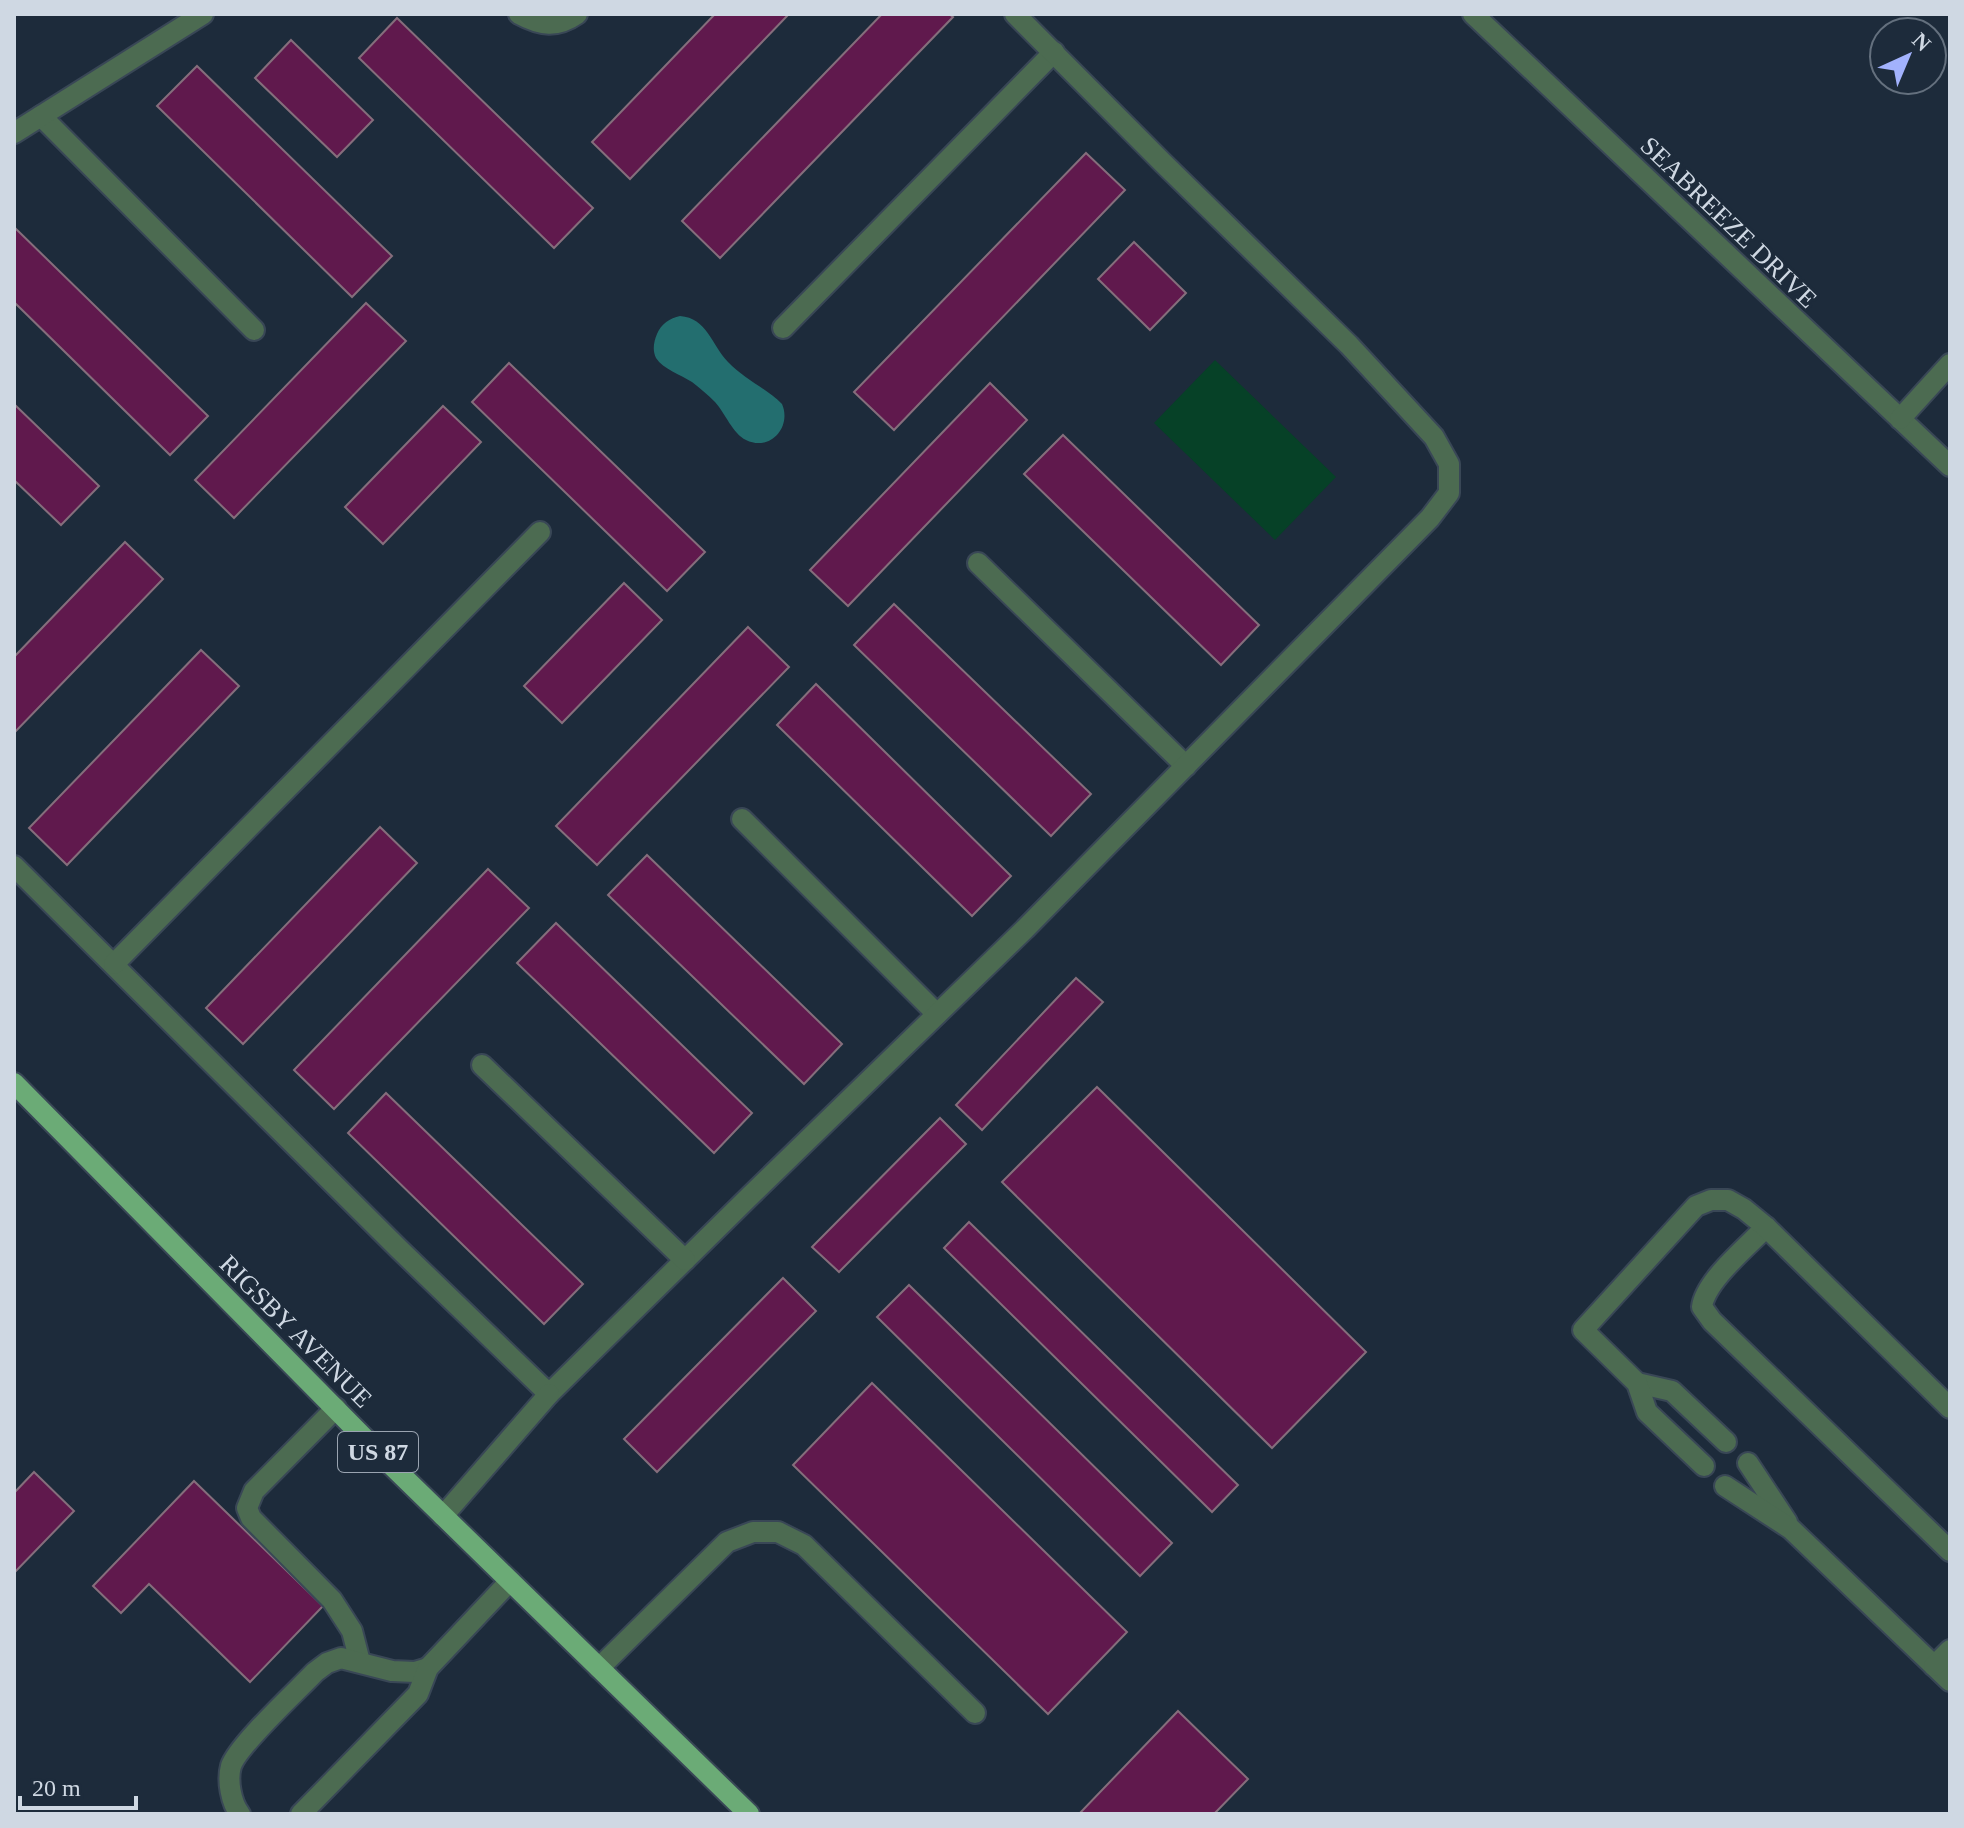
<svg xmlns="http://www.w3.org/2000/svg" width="1964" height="1828" font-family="Georgia,serif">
<rect width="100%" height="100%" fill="#1d2b3b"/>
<path fill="#064127" d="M1215 360 1336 477 1275 540 1154 423Z"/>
<path fill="#236e6f" d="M680 316C707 318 711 344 728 362 744 379 766 388 782 404 792 427 770 452 746 440 733 434 725 413 715 402 708 395 700 388 692 382 681 375 663 369 656 358 652 350 654 341 657 334 661 324 670 318 680 316Z"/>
<g fill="#60194d" stroke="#856e7c" stroke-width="2">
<path d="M715 14H789L630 179 592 142Z"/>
<path d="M882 14H949L953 17 720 258 682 221Z"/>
<path d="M397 18 593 208 554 248 359 58Z"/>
<path d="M291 40 373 120 337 157 255 78Z"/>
<path d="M197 66 392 256 352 297 157 106Z"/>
<path d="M1086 153 1125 190 894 430 854 392Z"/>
<path d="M14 227 208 416 170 455 14 302Z"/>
<path d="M1134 242 1186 293 1150 330 1098 279Z"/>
<path d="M366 303 406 341 234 518 195 480Z"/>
<path d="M509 363 705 552 667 591 472 402Z"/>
<path d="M990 383 1027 420 848 606 810 570Z"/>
<path d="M14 404 99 486 61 525 14 480Z"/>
<path d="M443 406 481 442 383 544 345 507Z"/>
<path d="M1063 435 1259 625 1221 665 1024 474Z"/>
<path d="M125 542 163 579 14 733V657Z"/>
<path d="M624 583 662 620 562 723 524 686Z"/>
<path d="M894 604 1091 794 1051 836 854 645Z"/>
<path d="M748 627 789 667 597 865 556 826Z"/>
<path d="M201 650 239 686 67 865 29 828Z"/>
<path d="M816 684 1011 876 972 916 777 725Z"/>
<path d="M380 827 417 863 243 1044 206 1008Z"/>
<path d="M647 855 842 1044 804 1084 608 895Z"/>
<path d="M488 869 529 908 334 1109 294 1070Z"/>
<path d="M556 923 752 1113 714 1153 517 963Z"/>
<path d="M1076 978 1103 1002 982 1130 956 1105Z"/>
<path d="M1097 1087 1366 1352 1272 1448 1002 1182Z"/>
<path d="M386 1093 583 1284 544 1324 348 1133Z"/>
<path d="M940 1118 966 1144 839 1272 812 1247Z"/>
<path d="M969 1222 1238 1485 1212 1512 944 1248Z"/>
<path d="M783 1278 816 1311 657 1472 624 1439Z"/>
<path d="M909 1285 1172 1543 1140 1576 877 1317Z"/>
<path d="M872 1383 1127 1632 1048 1714 793 1465Z"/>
<path d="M34 1472 74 1511 14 1573V1493Z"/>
<path d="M194 1481 323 1606 250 1682 149 1584 121 1613 93 1586Z"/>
<path d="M1178 1711 1248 1779 1214 1814H1079Z"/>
</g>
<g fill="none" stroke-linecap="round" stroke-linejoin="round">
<defs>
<g id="lane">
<path d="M519 14C541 26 557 28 577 14"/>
<path d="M41 116 254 330"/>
<path d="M14 133 203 14"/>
<path d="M783 328 1054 52"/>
<path d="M978 563 1186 766"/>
<path d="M742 819 937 1014"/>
<path d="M14 866 399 1249 549 1394 750 1196 1025 929 1430 518 1449 493V464L1434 437 1349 345 1163 163 1015 14"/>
<path d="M114 964 540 532"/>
<path d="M482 1065 685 1260"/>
<path d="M1766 1227C1747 1247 1705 1281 1702 1307L1712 1321 1950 1551"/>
<path d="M1637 1383 1672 1391 1726 1442"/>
<path d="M336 1408 254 1491 247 1508 251 1518 332 1600 352 1631 360 1662"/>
<path d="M1748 1463 1787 1522"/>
<path d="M1704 1466 1647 1412 1637 1383 1583 1330 1696 1206 1711 1200H1728L1744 1209 1766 1227 1950 1408"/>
<path d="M1725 1486 1791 1529 1950 1681"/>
<path d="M443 1516 549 1394"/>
<path d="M1934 1666 1950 1650"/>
<path d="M599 1668 727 1542 753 1532H778L804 1545 975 1713"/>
<path d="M240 1814C231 1803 227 1780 231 1766 238 1745 297 1691 315 1672L327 1663 341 1658 392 1671 415 1672 428 1668"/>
<path d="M301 1814 418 1694 428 1668 510 1581"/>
</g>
<g id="street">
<path d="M1473 14 1950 466"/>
<path d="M1900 419 1950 364"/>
</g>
<path id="primary" d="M14 1083 386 1460 749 1814"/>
</defs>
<use href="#lane" stroke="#394756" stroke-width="24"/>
<use href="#street" stroke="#394756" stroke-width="24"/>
<use href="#primary" stroke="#394756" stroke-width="24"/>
<use href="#lane" stroke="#4c6b51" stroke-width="20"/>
<use href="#street" stroke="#4c6b51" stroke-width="20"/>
<use href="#primary" stroke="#6bab76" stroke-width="20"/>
</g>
<g text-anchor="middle" stroke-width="6" stroke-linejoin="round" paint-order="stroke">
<rect fill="#1d2b3b" stroke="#9aa4b1" stroke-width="2" x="338" y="1432" width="80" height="40" rx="6"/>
<g font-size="24" font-weight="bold" fill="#cfd8e3">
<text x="378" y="1460">US 87</text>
</g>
<g font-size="26" fill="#cfd8e3" stroke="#1d2b3b">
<text transform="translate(1729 222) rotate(44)" y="9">SEABREEZE DRIVE</text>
<text transform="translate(296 1331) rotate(45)" y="9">RIGSBY AVENUE</text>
</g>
</g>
<rect width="1964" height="1828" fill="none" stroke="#cfd8e3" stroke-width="32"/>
<g transform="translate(1908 56) rotate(44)"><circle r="38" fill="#1d2b3b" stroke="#64707e" stroke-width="2"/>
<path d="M0-6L14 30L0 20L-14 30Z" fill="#a2b2fd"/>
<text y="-12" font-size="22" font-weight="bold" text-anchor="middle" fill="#cfd8e3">N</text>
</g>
<path d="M20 1796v12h116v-12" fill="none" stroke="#cfd8e3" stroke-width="4"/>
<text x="32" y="1796" font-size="24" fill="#cfd8e3" stroke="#1d2b3b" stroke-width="6" paint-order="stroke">20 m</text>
</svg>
